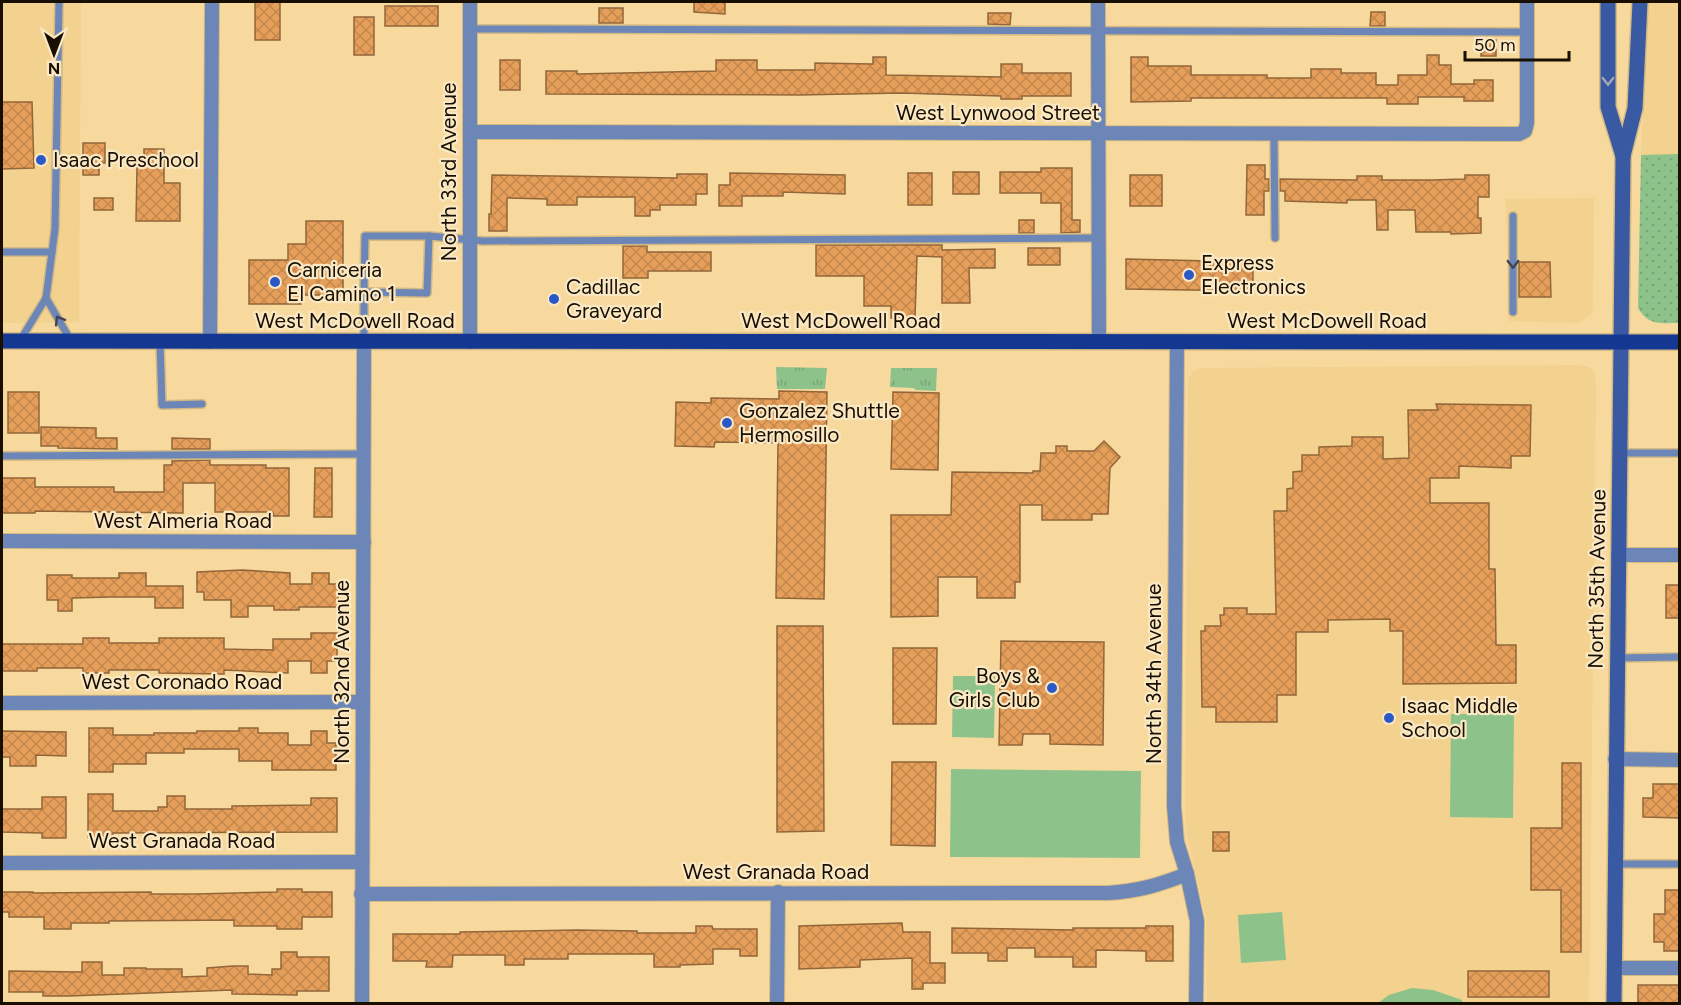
<svg xmlns="http://www.w3.org/2000/svg" width="1681" height="1005" font-family="Figtree,sans-serif">
<defs>
<pattern id="grass-tufts" width="24" height="20" patternUnits="userSpaceOnUse" patternTransform="scale(1.5)"><rect width="24" height="20" fill="#8dc38b"/><path d="M3 7l-1-3M5 7V3M7 7l1-3M15 17l-1-3M17 17v-4M19 17l1-3" fill="none" stroke="#79a676"/></pattern>
<pattern id="park-dots" width="8" height="8" patternUnits="userSpaceOnUse" patternTransform="scale(1.5)"><rect width="8" height="8" fill="#8dc38b"/><path d="M2 2h.1M6 6h.1" fill="none" stroke="#79a676" stroke-width="1.8" stroke-linecap="round"/></pattern>
<pattern id="building-cross-hatch" width="8" height="8" patternUnits="userSpaceOnUse" patternTransform="scale(1.5)"><rect width="8" height="8" fill="#e69f5a"/><path d="M0 0l8 8M0 8l8-8" fill="none" stroke="#c5884c"/></pattern>
</defs>
<rect width="100%" height="100%" fill="#f7d99d"/>
<g fill="#f3d18e">
<path d="M2 2H81L79 322 2 323Z"/>
<path d="M1648 2H1679V155H1641Z"/>
<path d="M1594 198 1593 306 1591 315 1578 323 1508 321 1506 199Z"/>
<path d="M1581 365 1591 368 1594 371 1596 382 1589 1003H1207L1206 917 1187 835 1185 813 1188 379 1194 371 1202 368Z"/>
</g>
<g fill="url(#grass-tufts)">
<path d="M776 367 827 368 825 389H777Z"/>
<path d="M891 368H937L936 391 916 390 913 388 890 387Z"/>
</g>
<path fill="url(#park-dots)" d="M1679 154V323C1660 323 1649 326 1638 308L1641 155Z"/>
<g fill="#8dc38b">
<path d="M953 676H995L994 738 952 737Z"/>
<path d="M1451 714H1514L1513 818 1450 817Z"/>
<path d="M951 769 1141 771 1140 858 950 857Z"/>
<path d="M1282 912 1286 960 1241 963 1238 915Z"/>
<path d="M1412 988 1433 990 1462 1000V1003H1378L1389 995Z"/>
</g>
<g fill="url(#building-cross-hatch)" stroke="#93663a" stroke-width="1.5">
<rect x="255" y="2" width="25" height="38"/>
<path d="M694 2H725V14L694 12Z"/>
<rect x="385" y="6" width="53" height="20"/>
<rect x="599" y="8" width="24" height="15"/>
<path d="M1371 12H1385V26H1370Z"/>
<path d="M988 13H1011L1010 25 988 24Z"/>
<rect x="354" y="17" width="20" height="38"/>
<rect x="1481" y="40" width="15" height="16"/>
<path d="M1427 55H1439V65H1451V84H1474V80H1493V101H1464V97H1418V104H1387V98H1191V101L1131 102V57H1148V66H1191V75H1267V78H1311V69H1341V73H1376V85H1398V75H1427Z"/>
<path d="M873 57H886V75L1001 77V64H1022V73H1071V96H1022V99H1001V96L901 93 799 95 546 94V71H577V74L716 71V60H757V70H815V63L873 64Z"/>
<rect x="500" y="60" width="20" height="30"/>
<path d="M2 102H32L34 168 2 169Z"/>
<path d="M83 143H105V163H99V175H83Z"/>
<path d="M144 149H164V183H180V221H136L137 167H144Z"/>
<path d="M1247 165H1265V179H1269V191H1264V215H1246Z"/>
<path d="M1041 168H1072V220H1080V232L1061 233V203H1041V193H1000V172H1041Z"/>
<rect x="953" y="172" width="26" height="22"/>
<path d="M730 173 845 175V194L783 192V196H742V206H719V185H730Z"/>
<rect x="908" y="173" width="24" height="32"/>
<path d="M677 174H707V194H696V205H660V210H650V216H635V197H577V205H547V199L507 198V231H489V214H491L492 175 677 178Z"/>
<rect x="1130" y="175" width="32" height="31"/>
<path d="M1465 175H1489V197H1478V218H1481V233L1451 234V232H1416L1415 210H1388V230H1377L1376 200H1347V203L1285 201V191H1280V179L1357 180V176H1382V180H1432L1465 179Z"/>
<rect x="94" y="198" width="19" height="12"/>
<rect x="1019" y="220" width="15" height="13"/>
<path d="M306 221H343V295H301V304H249V260H288V244H306Z"/>
<path d="M816 245H942V250L995 249V268H969L970 303H942V257L917 256 915 318H891V306H864V276H816Z"/>
<path d="M623 246H647V252H711V271H648V278H623Z"/>
<rect x="1028" y="248" width="32" height="17"/>
<path d="M1126 259 1253 262V291L1126 289Z"/>
<path d="M1519 262H1550L1551 297H1519Z"/>
<path d="M779 391 827 392 824 599 776 598 778 443 715 442 714 447 675 446 676 402 711 403V398L779 399Z"/>
<rect x="8" y="392" width="31" height="41"/>
<path d="M893 392 939 393 938 470 891 469Z"/>
<path d="M1436 404 1531 405 1530 456H1511V468L1459 466V478H1430V503H1489V569H1495L1496 645H1516V683L1403 684V631H1390V619L1328 620V632H1296V695H1277V722H1216V707H1202L1201 631H1205V626H1221L1220 615H1224V608H1247V614H1276L1274 511H1287V489L1293 488V472L1302 471V455H1319V447L1352 446V437H1383V459L1409 458 1408 410H1438Z"/>
<path d="M41 427 96 428V438H117V449L58 448V446H41Z"/>
<path d="M172 438 210 439V449H172Z"/>
<path d="M1104 441 1120 457 1110 468 1108 514H1092V520H1042V505H1020V582H1015V598H977V577H938V616L891 617V515H951L952 472 1033 473V471H1040L1041 453H1056V446H1067V451H1094Z"/>
<path d="M210 460V465H266V468H289V516H273V512H215V483H183V513L35 511V513H2V478H35V487H114V492H164V465H172V461Z"/>
<path d="M315 468H332V517H314Z"/>
<path d="M242 570 290 573V584H312V573H329V584H338V607H299V610H274V606H248V617H231V600H204V592H197V572Z"/>
<path d="M119 573H146V586H183V608H155V597H111L72 598V611H58V600H47V575H72V578H119Z"/>
<rect x="1666" y="585" width="14" height="33"/>
<path d="M777 626H823L824 831 777 832Z"/>
<path d="M311 633H337V661H327V673H311V661H288V673L224 670V674L159 673V670H109V673H83V668H37V671H2V644H83V638H109V643H159V638H224V649L273 650V639H311Z"/>
<path d="M1001 641 1104 642 1103 745 1050 744V734H1023L1022 745H999Z"/>
<path d="M893 648H937L936 724H893Z"/>
<path d="M89 728H113V735H154V733H197V731H239V728H258V733H288V745H311V731H327V743H336V770H272V761H239V749H184V753H146V764H113V772H89Z"/>
<path d="M2 731 66 732V756L36 755V766H10V757H2Z"/>
<path d="M892 762H936L935 846 891 845Z"/>
<path d="M1562 763H1581V952H1561V890H1531V828H1562Z"/>
<path d="M1653 784H1680V818L1643 817V798H1653Z"/>
<path d="M88 794H113V811H158V807H167V796H185V809H232V806L311 805V798H337V832L113 833V837H88Z"/>
<path d="M42 797H66V838H42V833L2 832V809H42Z"/>
<rect x="1213" y="832" width="16" height="19"/>
<path d="M277 889H302V892H332V917H302V929H277V926H234V920L109 921V923H71V929H44V917H9V912H2V892H33V893L151 892V894H196L277 892Z"/>
<path d="M1665 890H1680V951H1664V942H1654V914H1665Z"/>
<path d="M902 923 903 932H930V963H945V983H923V989H912V958L860 960V967L799 969V926Z"/>
<path d="M696 926H712L713 929H757V956H740V949H713V964L680 965V967H654V954H568V959H524V965H505V955H453L452 967H426L427 961H393V934H460V932L577 930 637 931V933H696Z"/>
<path d="M1146 926H1173V961H1146V951L1096 950V967H1073V957H1035V948H1007V961H988V953H952V928L1073 930V928H1146Z"/>
<path d="M281 952H297V957H329V991H297V995L232 994V990L69 996H43V992H9V971L82 972V962H102V975H124V968H146V969H182V977L207 976V968L233 966H248V974L272 975V969H281Z"/>
<rect x="1468" y="971" width="81" height="26"/>
<rect x="1638" y="985" width="42" height="19"/>
</g>
<g fill="none" stroke-linecap="round" stroke-linejoin="round">
<defs>
<g id="lane">
<path d="M470 29 1527 32"/>
<path d="M1274 134 1275 238"/>
<path d="M1513 216V312"/>
<path d="M2 252H52"/>
<path d="M364 292 365 236H429"/>
<path d="M46 298 70 339"/>
<path d="M21 339 46 298 55 229 59 2"/>
<path d="M364 341V292L427 293 429 236 483 241 1099 238"/>
<path d="M160 342 162 405 202 404"/>
<path d="M1619 453H1680"/>
<path d="M2 456 364 454"/>
<path d="M1616 658 1680 657"/>
<path d="M1614 864H1680"/>
</g>
<g id="street">
<path d="M470 2V342"/>
<path d="M1098 2 1099 342"/>
<path d="M470 132 1519 134 1525 131 1527 123V2"/>
<path d="M210 342 212 2"/>
<path d="M1177 342 1174 806 1177 842 1187 874 1197 921 1196 1004"/>
<path d="M2 541 364 542"/>
<path d="M1618 555H1680"/>
<path d="M2 703 363 702"/>
<path d="M1615 759 1680 760"/>
<path d="M2 863 362 862"/>
<path d="M361 894 1108 893C1139 891 1159 885 1187 874"/>
<path d="M1614 968H1680"/>
<path d="M362 1004 364 342"/>
<path d="M777 1004 778 892"/>
</g>
<g id="secondary">
<path d="M1608 2V107L1623 156"/>
<path d="M1614 1004 1623 156 1635 108 1640 2"/>
</g>
<path id="primary" d="M2 341 1680 342"/>
</defs>
<use href="#lane" stroke="#d3b984" stroke-width="10"/>
<use href="#street" stroke="#d3b984" stroke-width="16"/>
<use href="#secondary" stroke="#d3b984" stroke-width="18"/>
<use href="#primary" stroke="#d3b984" stroke-width="18"/>
<use href="#lane" stroke="#6d86b8" stroke-width="7"/>
<use href="#street" stroke="#6d86b8" stroke-width="14"/>
<use href="#secondary" stroke="#395aa2" stroke-width="15"/>
<use href="#primary" stroke="#143891" stroke-width="15"/>
</g>
<defs><path id="oneway-chevron" d="M-2-3.5L2.5 0L-2 3.5" fill="none" stroke-width="1.6" stroke-linecap="round" stroke-linejoin="round" transform="scale(1.5)"/></defs>
<use stroke="#a3a8b5" href="#oneway-chevron" transform="translate(1608 81) rotate(90)"/>
<g stroke="#3f4553">
<use href="#oneway-chevron" transform="translate(1513 264) rotate(90)"/>
<use href="#oneway-chevron" transform="translate(59 320) rotate(-121)"/>
</g>
<g fill="#2a59c7" stroke="#fae8c4" stroke-width="2">
<circle cx="41" cy="160" r="6"/>
<circle cx="1189" cy="275" r="6"/>
<circle cx="275" cy="282" r="6"/>
<circle cx="554" cy="299" r="6"/>
<circle cx="727" cy="423" r="6"/>
<circle cx="1052" cy="688" r="6"/>
<circle cx="1389" cy="718" r="6"/>
</g>
<g text-anchor="middle" stroke-width="4.5" stroke-linejoin="round" paint-order="stroke">
<g font-size="21" fill="#190f00" stroke="#fae8c4">
<text x="998" y="120">West Lynwood Street</text>
<text transform="translate(449 172) rotate(-90)" y="7">North 33rd Avenue</text>
<text x="355" y="328">West McDowell Road</text>
<text x="841" y="328">West McDowell Road</text>
<text x="1327" y="328">West McDowell Road</text>
<text x="183" y="528">West Almeria Road</text>
<text transform="translate(1597 579) rotate(-89)" y="7">North 35th Avenue</text>
<text transform="translate(342 672) rotate(-90)" y="7">North 32nd Avenue</text>
<text transform="translate(1154 674) rotate(-90)" y="7">North 34th Avenue</text>
<text x="182" y="689">West Coronado Road</text>
<text x="182" y="848">West Granada Road</text>
<text x="776" y="879">West Granada Road</text>
</g>
<g font-size="21" fill="#190f00" stroke="#fae8c4" text-anchor="start">
<text x="53" y="167">Isaac Preschool</text>
<text x="1201" y="270">Express<tspan x="1201" dy="24">Electronics</tspan></text>
<text x="287" y="277">Carniceria<tspan x="287" dy="24">El Camino 1</tspan></text>
<text x="566" y="294">Cadillac<tspan x="566" dy="24">Graveyard</tspan></text>
<text x="739" y="418">Gonzalez Shuttle<tspan x="739" dy="24">Hermosillo</tspan></text>
<text x="1040" y="683" text-anchor="end">Boys &amp;<tspan x="1040" dy="24">Girls Club</tspan></text>
<text x="1401" y="713">Isaac Middle<tspan x="1401" dy="24">School</tspan></text>
</g>
</g>
<rect width="1681" height="1005" fill="none" stroke="#190f00" stroke-width="6"/>
<g transform="translate(54 54) rotate(180)" stroke="#fae8c4" stroke-width="4.5" paint-order="stroke">
<path d="M0-4.5L10 22L0 15L-10 22Z" fill="#190f00"/>
<text y="-9" font-size="16" font-weight="bold" text-anchor="middle" fill="#190f00">N</text>
</g>
<path d="M1465 51v9h104v-9" fill="none" stroke="#190f00" stroke-width="3"/>
<text x="1474" y="51" font-size="18" fill="#190f00" stroke="#fae8c4" stroke-width="4.5" paint-order="stroke">50 m</text>
</svg>
